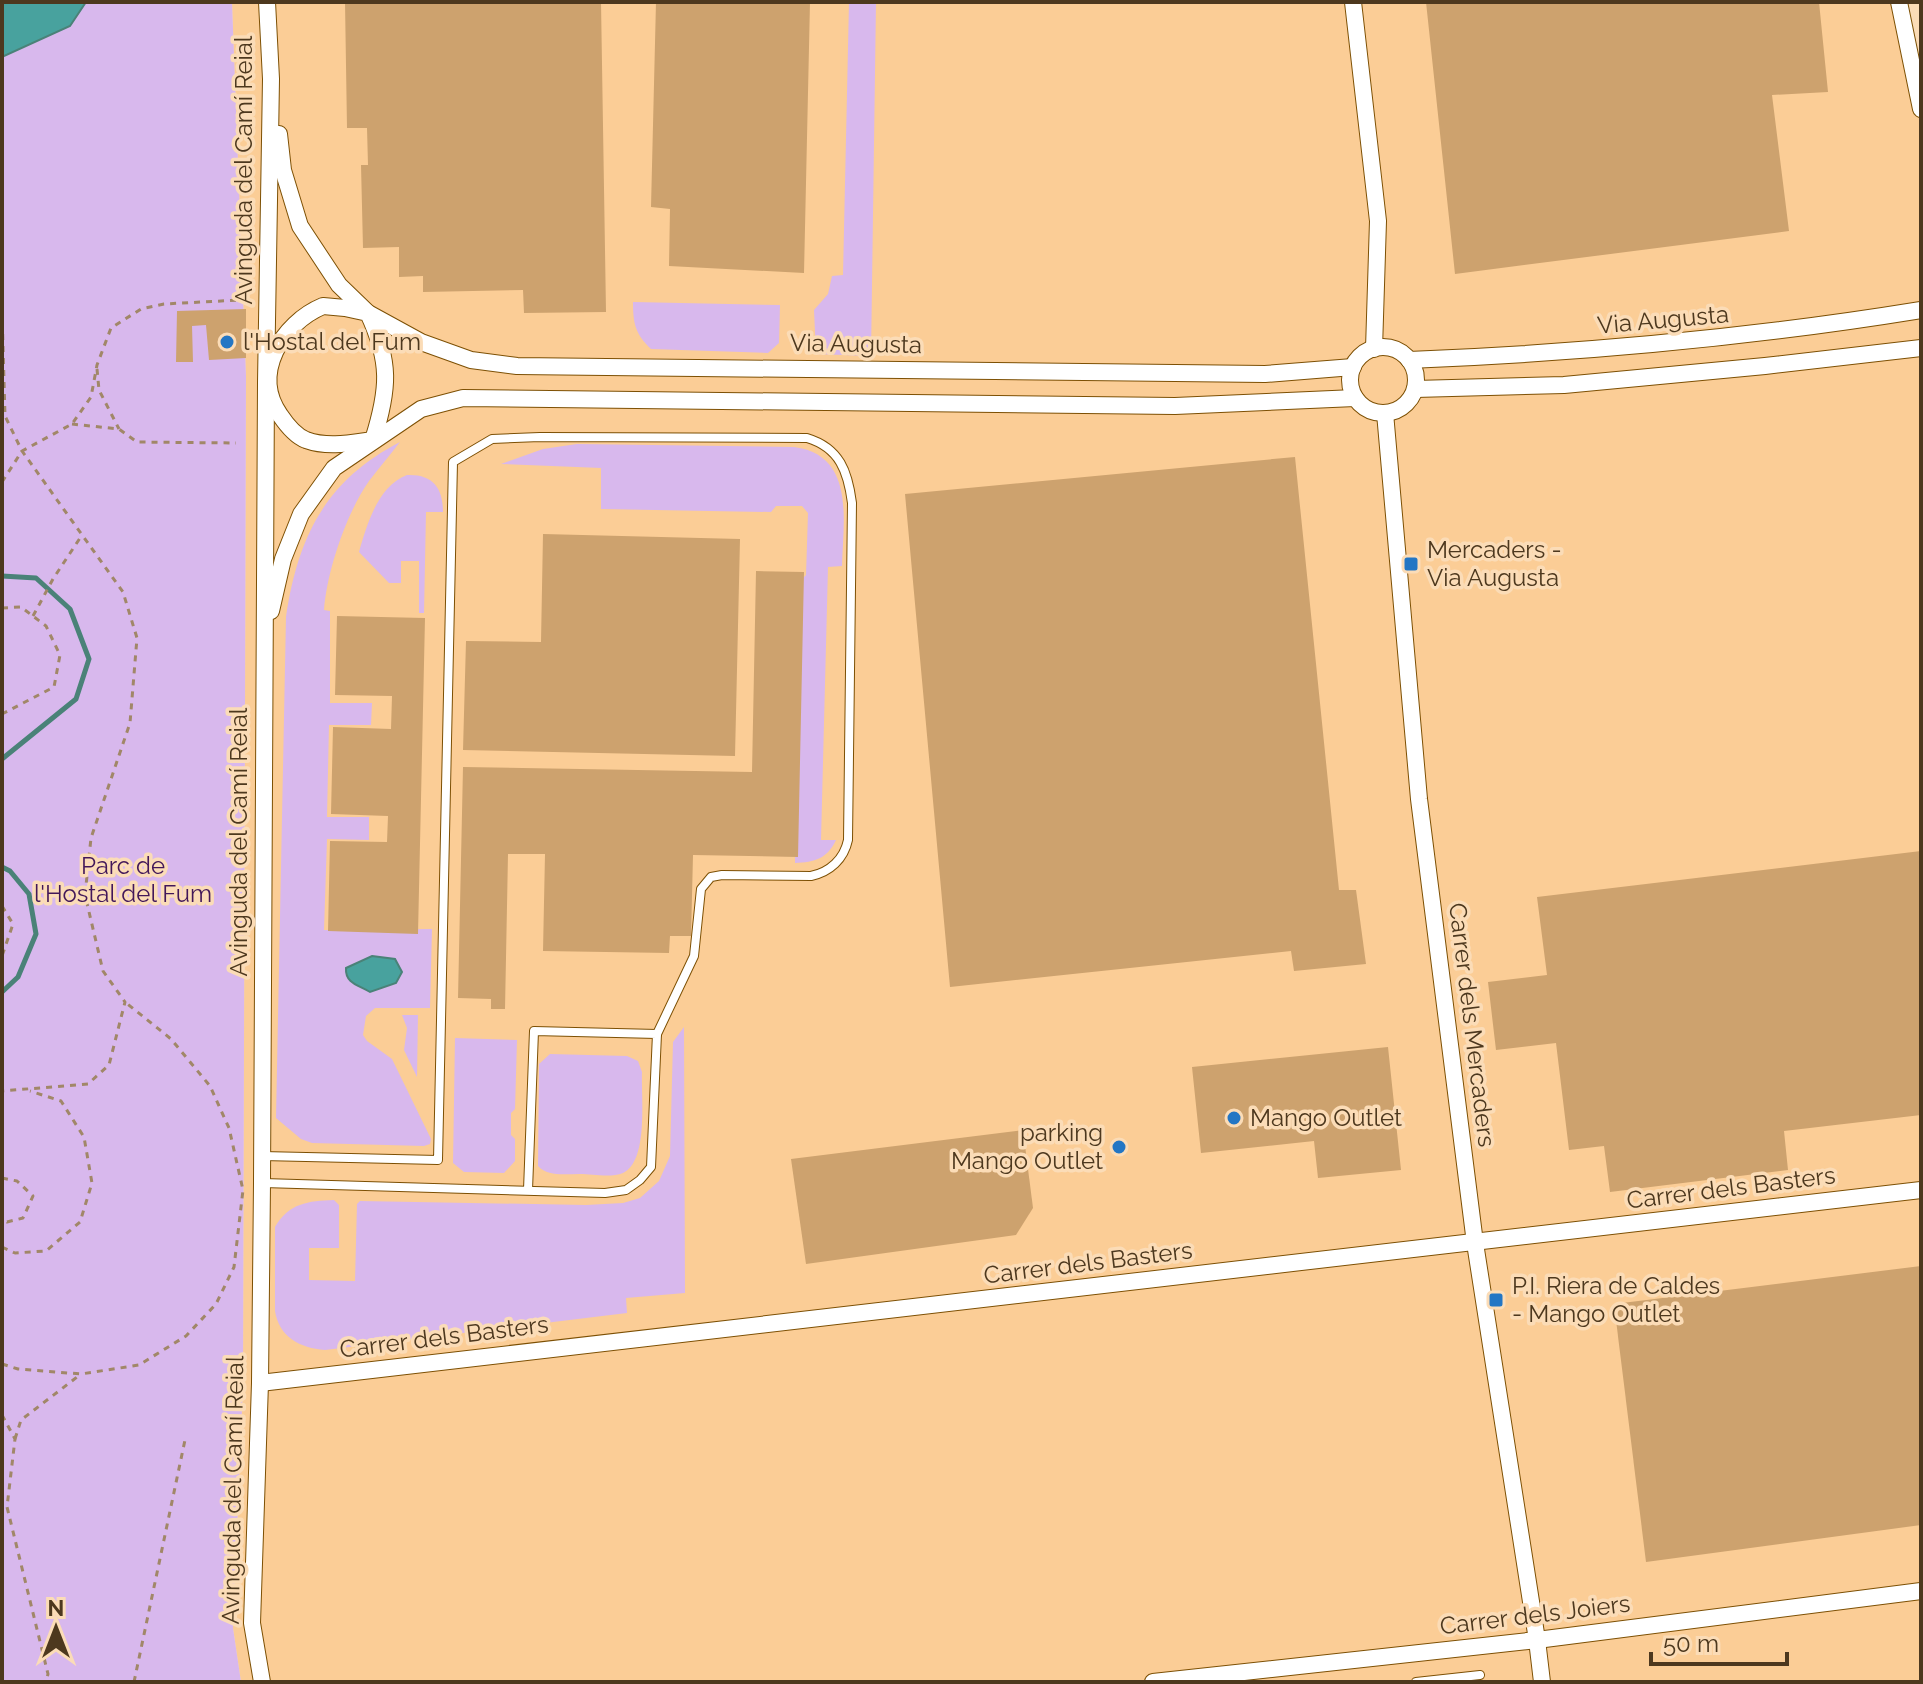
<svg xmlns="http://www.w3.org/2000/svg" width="1923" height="1684" font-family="Raleway,sans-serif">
<rect width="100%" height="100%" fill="#fbdcb7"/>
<path fill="#fbcd96" d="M232 2H1906L1921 72V1682H241L233 1628 243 1384 246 376Z"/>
<g fill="#d8b8ed" fill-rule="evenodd">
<path d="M2 2H232L246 376 243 1384 233 1628 241 1682H2Z"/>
<path d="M849 2H876L871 356 816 354 814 310 828 294 832 276 843 275Z"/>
<path d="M633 302 780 305 779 343 768 353 651 349C635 334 633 323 633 302Z"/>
<path d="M400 442C390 455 379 468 369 481 346 514 327 571 324 610L330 611V703H372L371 725H329L327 817H369V840L327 839 324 930 432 929 430 1008H375L366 1016 363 1035 367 1041 392 1059 431 1139 430 1144 424 1146 312 1143 301 1139 276 1118 286 617C298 537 325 481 400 442ZM363 960 396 983 370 992 356 984 358 964Z"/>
<path d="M577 444 794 447C856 455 843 522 842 566L828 567 821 840H836C827 859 815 862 795 863L799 582 806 575 808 513 802 506H776L771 512 601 509V468L501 464 543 449Z"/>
<path d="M407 475C433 474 443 488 443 512H426L424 613H419V561H401V583H389L359 552C367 524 378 486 407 475Z"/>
<path d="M402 1015H418L417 1077 404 1050 407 1028Z"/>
<path d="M684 1027 685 1293 626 1298 627 1313 325 1350C300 1348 279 1337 275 1311V1227C289 1203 308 1201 334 1200L339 1205V1248H309V1280L355 1281 357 1204 360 1201 586 1205 623 1203 640 1198 659 1181 670 1156 673 1042Z"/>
<path d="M455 1038 517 1040 515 1109 511 1113V1135L515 1139V1161L504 1173 464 1172 453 1163Z"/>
<path d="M550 1054 627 1056 638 1061 642 1072C641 1097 649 1161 623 1173 611 1178 592 1174 580 1174 565 1174 548 1177 538 1166L539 1064Z"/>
</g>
<g fill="#48a29e" stroke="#4a8278" stroke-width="2">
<path d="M2 2H86L70 26 2 57Z"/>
<path d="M372 956 395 959 402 972 396 983 370 992C358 985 345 983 346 968Z"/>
</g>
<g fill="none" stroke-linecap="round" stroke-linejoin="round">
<g stroke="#4a8278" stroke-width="5">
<path d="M2 576 36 578 70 609 89 659 76 699 2 759"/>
<path d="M2 867 10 871 29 894 36 934 18 977 2 992"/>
</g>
</g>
<g fill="#cda26e">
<path d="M345 2H601L606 312 524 313 523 290 423 292V276L399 277V247L363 248 361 165H368L367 128H347Z"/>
<path d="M656 2H810L804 273 669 266 670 209 651 207Z"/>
<path d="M1426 2H1819L1828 92 1772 95 1789 231 1455 274Z"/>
<path d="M246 309V358L209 360 206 325 192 326 193 362H176L177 311Z"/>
<path d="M1295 457 1339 890H1356L1366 964 1294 971 1291 951 950 987 905 494Z"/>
<path d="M543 534 740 539 735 756 463 750 466 641 541 642Z"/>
<path d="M756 571 804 572 798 857 693 855 691 936H670L669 953 543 951 545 854H508L505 1009H491V999L458 998 463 767 752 772Z"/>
<path d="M337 616 425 618 418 934 328 931 330 841 387 842 388 816 331 814 333 727 391 729 392 696 335 695Z"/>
<path d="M1921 851V1115L1784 1131 1788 1170 1610 1192 1604 1146 1569 1150 1556 1043 1496 1050 1488 982 1547 975 1537 897Z"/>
<path d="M1388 1047 1401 1170 1318 1178 1314 1141 1201 1153 1192 1067Z"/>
<path d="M1023 1130 1033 1208 1016 1235 806 1264 791 1159Z"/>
<path d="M1921 1266V1525L1646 1562 1614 1304Z"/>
</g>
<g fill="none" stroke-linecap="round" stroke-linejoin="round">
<defs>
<g id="lane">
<path d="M262 1156 438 1160 453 462 492 439 540 437 807 438C840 448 848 472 852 503L848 840C844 859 830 872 811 876L722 875 711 877 701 889 694 956 657 1034"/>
<path d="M263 1183 605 1193 626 1190 640 1180 651 1167 657 1034 534 1031 528 1190"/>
<path d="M1416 1682 1480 1675"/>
</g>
<g id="street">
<path d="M1353 2 1378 221 1374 349"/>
<path d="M1899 2 1921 109"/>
<path d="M279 134 283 170 300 226 339 285 368 313 421 342 471 360 517 366 1265 374 1353 367"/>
<path d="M323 306 345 308 368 313C391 362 389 389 373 440 351 443 328 448 306 440 296 436 286 424 280 415 251 374 282 323 323 306Z"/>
<circle cx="1383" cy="380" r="33"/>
<path d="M1409 360C1583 353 1749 338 1921 310"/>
<path d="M1415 389 1564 385 1765 366 1921 348"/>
<path d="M1385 413 1419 799 1475 1243 1537 1640 1542 1682"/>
<path d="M271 611 283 559 301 514 334 468 421 409 463 398 1175 406 1355 398"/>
<path d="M260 1383 1921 1190"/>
<path d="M262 1682 252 1623 260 1383 262 1183 266 382 271 79 267 2"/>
<path d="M1153 1682 1537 1640 1921 1591"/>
</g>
</defs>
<use href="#lane" stroke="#7d5004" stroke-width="10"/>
<use href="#street" stroke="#7d5004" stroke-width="18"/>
<g stroke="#a18768" stroke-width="3" stroke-dasharray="6 6" stroke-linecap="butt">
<path d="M2 310 5 416 22 451 123 592 137 638 130 723 91 838 85 895 103 971 125 1002 109 1065 88 1084 2 1091"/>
<path d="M97 369 99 390 119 429"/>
<path d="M72 424 119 429 137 442 236 443"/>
<path d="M2 482 22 451 72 424 91 397 97 365 111 328 141 309 164 304 240 300"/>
<path d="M2 608 21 607 46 626 60 655 54 687 2 714"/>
<path d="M33 616 53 579 82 535"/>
<path d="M2 906 13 924 2 956"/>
<path d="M2 1178 17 1181 33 1196 23 1218 7 1222 2 1218"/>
<path d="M2 1247 15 1253 46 1251 80 1222 92 1183 84 1137 61 1101 30 1091"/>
<path d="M2 1364 18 1369 81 1374 139 1365 186 1336 216 1304 234 1267 243 1190 229 1128 210 1086 171 1039 125 1002"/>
<path d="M2 1415 15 1439 7 1507 48 1674 46 1682"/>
<path d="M15 1439 21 1420 81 1374"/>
<path d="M134 1682 185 1440"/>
</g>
<use href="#lane" stroke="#fff" stroke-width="8"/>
<use href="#street" stroke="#fff" stroke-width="16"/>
</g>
<g fill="#2376c4" stroke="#fbdcb7" stroke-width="3">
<circle cx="227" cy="342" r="8"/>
<rect x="1403" y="556" width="16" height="16" rx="4"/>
<circle cx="1234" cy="1118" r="8"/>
<circle cx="1119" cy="1147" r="8"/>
<rect x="1488" y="1292" width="16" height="16" rx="4"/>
</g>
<g text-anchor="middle" stroke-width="7" stroke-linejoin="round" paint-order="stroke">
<g font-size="24" fill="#4d381e" stroke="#fbdcb7">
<text transform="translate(244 170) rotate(-90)" y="8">Avinguda del Camí Reial</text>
<text transform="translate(1663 320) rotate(-5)" y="8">Via Augusta</text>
<text transform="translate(856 344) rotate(1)" y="8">Via Augusta</text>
<text transform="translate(239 842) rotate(-90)" y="8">Avinguda del Camí Reial</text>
<text transform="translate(1472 1025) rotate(83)" y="8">Carrer dels Mercaders</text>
<text transform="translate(1731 1188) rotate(-7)" y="8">Carrer dels Basters</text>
<text transform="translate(1088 1263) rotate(-7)" y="8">Carrer dels Basters</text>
<text transform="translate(444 1337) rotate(-7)" y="8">Carrer dels Basters</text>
<text transform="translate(233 1490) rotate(-89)" y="8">Avinguda del Camí Reial</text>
<text transform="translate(1535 1615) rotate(-7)" y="8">Carrer dels Joiers</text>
</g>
<g font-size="24" fill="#4d381e" stroke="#fbdcb7" text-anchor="start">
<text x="243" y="350">l'Hostal del Fum</text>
<text x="1427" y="558">Mercaders -<tspan x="1427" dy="28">Via Augusta</tspan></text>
<text x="1250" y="1126">Mango Outlet</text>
<text x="1103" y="1141" text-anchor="end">parking<tspan x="1103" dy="28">Mango Outlet</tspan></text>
<text x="1512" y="1294">P.I. Riera de Caldes<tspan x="1512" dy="28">- Mango Outlet</tspan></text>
</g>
<g font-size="24" fill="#421759" stroke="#fbdcb7">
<text x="123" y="874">Parc de<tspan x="123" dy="28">l'Hostal del Fum</tspan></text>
</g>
</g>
<rect width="1923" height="1684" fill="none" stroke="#4d381e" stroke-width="8"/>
<g transform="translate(56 1628)" stroke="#fbdcb7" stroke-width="6" paint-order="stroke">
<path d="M0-6L14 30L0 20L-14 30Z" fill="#4d381e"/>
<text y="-12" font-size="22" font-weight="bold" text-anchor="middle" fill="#4d381e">N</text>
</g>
<path d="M1651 1652v12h136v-12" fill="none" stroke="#4d381e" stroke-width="4"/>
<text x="1663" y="1652" font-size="24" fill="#4d381e" stroke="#fbdcb7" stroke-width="6" paint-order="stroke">50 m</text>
</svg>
